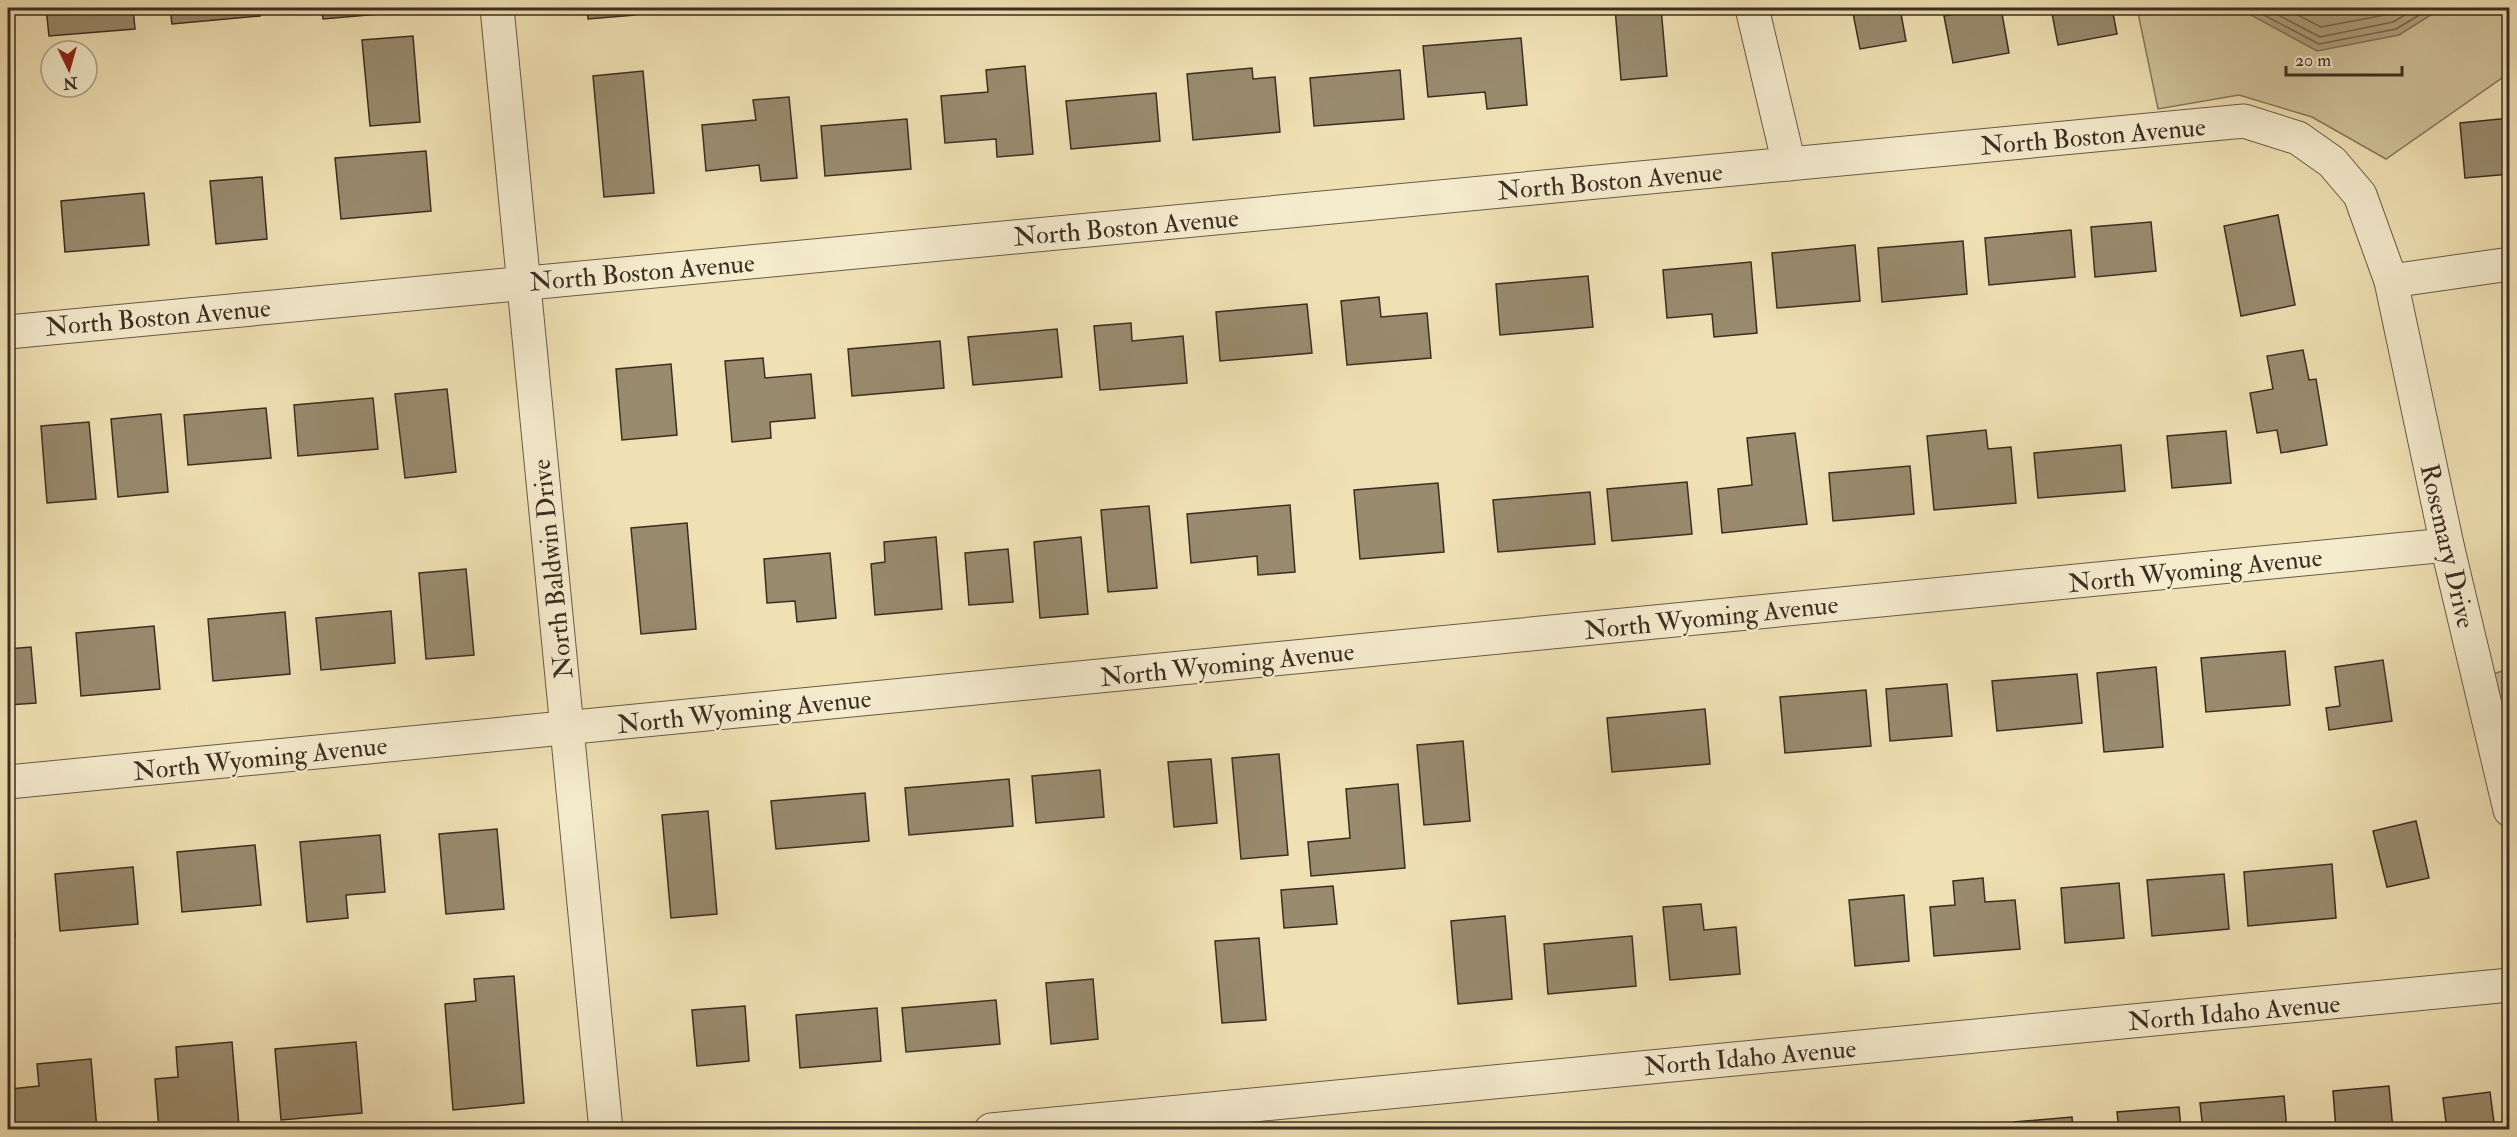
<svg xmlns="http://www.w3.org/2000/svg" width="2517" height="1137" font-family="'IM FELL Double Pica',serif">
<rect width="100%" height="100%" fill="#f0e1b4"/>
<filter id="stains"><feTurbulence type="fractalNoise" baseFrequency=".00333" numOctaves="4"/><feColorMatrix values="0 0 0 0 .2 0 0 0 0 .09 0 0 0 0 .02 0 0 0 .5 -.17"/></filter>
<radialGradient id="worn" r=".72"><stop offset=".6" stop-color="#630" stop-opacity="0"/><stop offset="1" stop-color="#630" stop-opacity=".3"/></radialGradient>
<g fill="#d1c39b" stroke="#86785f" stroke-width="1.5">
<path d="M2137 8H2509V73L2386 159 2312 117 2239 95 2158 109Z"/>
<path d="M2509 669V779L2486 676Z"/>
</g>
<path fill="#b2a483" stroke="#82755d" stroke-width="1.5" d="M2250 8H2442L2399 35 2317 51 2251 15Z"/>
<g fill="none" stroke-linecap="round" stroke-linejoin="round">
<g stroke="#766953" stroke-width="1.5">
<path d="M2256 8 2258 12 2319 44 2396 29 2431 8"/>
<path d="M2265 8 2320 37 2393 22 2417 8"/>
<path d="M2284 8 2321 27 2390 14 2400 8"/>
</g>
</g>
<g fill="#998b6e" stroke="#3a2e23" stroke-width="1.5">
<path d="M46 8H133L135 29 49 36Z"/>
<path d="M170 8H259L260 16 172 24Z"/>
<path d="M322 8H413L414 11 323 19Z"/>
<path d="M587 8H635V15L588 19Z"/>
<path d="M1615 8H1661L1667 76 1621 80Z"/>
<path d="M1852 8H1900L1906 41 1860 49Z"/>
<path d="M1987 8H2001L2009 53 1953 63 1944 16Z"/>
<path d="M2051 8H2112L2117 34 2058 45Z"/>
<path d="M413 36 420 122 370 126 362 40Z"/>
<path d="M1521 38 1527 105 1487 109 1485 92 1428 97 1423 46Z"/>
<path d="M1025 66 1033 154 997 157 996 139 945 143 941 96 988 92 986 70Z"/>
<path d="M1252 68 1253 79 1275 77 1280 132 1193 140 1187 74Z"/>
<path d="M1400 70 1404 119 1314 126 1310 78Z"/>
<path d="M643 71 654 193 604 197 593 76Z"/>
<path d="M1156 93 1160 141 1071 149 1066 101Z"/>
<path d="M789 97 797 178 761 181 759 165 706 171 702 125 756 120 753 100Z"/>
<path d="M2510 118V174L2465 178 2460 123Z"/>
<path d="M907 119 911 169 825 176 821 126Z"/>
<path d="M426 151 431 211 341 219 335 158Z"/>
<path d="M262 177 267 239 216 244 210 181Z"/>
<path d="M144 193 149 245 65 252 61 201Z"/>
<path d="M2278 215 2295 305 2241 316 2224 226Z"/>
<path d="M2151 222 2156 271 2095 277 2091 227Z"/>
<path d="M2071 230 2075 277 1989 285 1985 238Z"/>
<path d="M1963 241 1967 294 1882 302 1878 248Z"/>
<path d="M1855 245 1860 301 1777 308 1772 253Z"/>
<path d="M1751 262 1757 333 1714 337 1712 314 1667 318 1663 270Z"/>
<path d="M1588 276 1593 327 1500 335 1496 284Z"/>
<path d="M1379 297 1381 317 1427 313 1431 358 1347 365 1341 301Z"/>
<path d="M1307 304 1312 353 1220 361 1216 312Z"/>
<path d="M1131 323 1132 341 1183 336 1187 383 1100 390 1094 326Z"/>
<path d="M1057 329 1062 377 973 385 968 337Z"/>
<path d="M940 341 944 388 852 396 848 349Z"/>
<path d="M2303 350 2309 380 2316 379 2327 445 2281 453 2277 430 2257 433 2250 393 2273 389 2267 356Z"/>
<path d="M763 358 765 378 811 374 815 418 770 422 771 438 732 442 725 361Z"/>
<path d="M671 364 677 435 622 440 616 369Z"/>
<path d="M447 389 456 472 405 478 395 394Z"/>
<path d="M373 398 378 449 298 456 294 405Z"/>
<path d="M266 408 271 458 188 465 184 415Z"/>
<path d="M161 414 168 492 118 497 111 419Z"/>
<path d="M89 422 96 499 47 503 41 426Z"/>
<path d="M1986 430 1988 449 2011 447 2016 503 1934 510 1927 436Z"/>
<path d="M2226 431 2231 483 2172 488 2167 436Z"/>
<path d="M1795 433 1807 524 1722 533 1718 489 1752 485 1747 438Z"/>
<path d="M2121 445 2125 491 2038 498 2034 453Z"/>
<path d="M8 453 11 491H8Z"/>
<path d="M1910 466 1914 514 1833 521 1829 473Z"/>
<path d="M1687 482 1692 534 1612 541 1607 489Z"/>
<path d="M1438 483 1444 552 1360 559 1354 490Z"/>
<path d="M1590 492 1595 544 1498 552 1493 500Z"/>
<path d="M1290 505 1295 572 1258 575 1257 556 1191 563 1187 514Z"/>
<path d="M1149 506 1157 588 1108 592 1101 510Z"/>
<path d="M687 523 696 629 641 634 631 528Z"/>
<path d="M936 537 942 609 875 615 871 564 885 562 884 542Z"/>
<path d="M1081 537 1088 614 1040 618 1034 542Z"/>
<path d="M1008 549 1013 602 969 605 965 553Z"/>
<path d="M830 553 836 618 797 622 795 601 767 603 764 559Z"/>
<path d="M466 569 474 655 426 659 419 573Z"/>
<path d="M391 611 395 663 321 670 316 618Z"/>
<path d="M285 612 290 674 213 681 208 619Z"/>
<path d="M154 626 160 689 81 696 76 633Z"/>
<path d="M31 647 36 703 8 705V649Z"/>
<path d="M2285 651 2290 705 2206 712 2201 658Z"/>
<path d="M2383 660 2392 721 2329 730 2326 708 2340 706 2335 667Z"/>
<path d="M2156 667 2163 747 2104 752 2097 673Z"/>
<path d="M2077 674 2082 723 1997 731 1992 681Z"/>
<path d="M1947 684 1952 736 1890 741 1886 689Z"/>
<path d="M1866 690 1871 746 1785 753 1780 697Z"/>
<path d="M1705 709 1710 764 1612 772 1607 718Z"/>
<path d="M1463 741 1470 821 1424 825 1417 745Z"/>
<path d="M1279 754 1288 855 1241 859 1232 758Z"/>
<path d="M1211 759 1217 823 1174 827 1168 762Z"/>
<path d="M1100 770 1104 817 1036 823 1032 776Z"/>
<path d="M1009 779 1013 826 909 835 905 788Z"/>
<path d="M1398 784 1405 868 1311 876 1308 842 1350 838 1346 789Z"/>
<path d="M865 793 869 841 776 849 771 801Z"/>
<path d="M708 811 717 914 671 918 662 815Z"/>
<path d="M2416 821 2429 878 2387 887 2373 831Z"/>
<path d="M497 829 504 909 446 914 439 834Z"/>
<path d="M380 835 385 892 346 895 348 918 307 922 300 842Z"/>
<path d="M255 845 261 905 182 912 177 852Z"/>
<path d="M2332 864 2336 918 2248 926 2244 872Z"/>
<path d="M133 867 138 924 60 931 55 874Z"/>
<path d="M2224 874 2229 929 2152 936 2147 880Z"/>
<path d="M1983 878 1985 902 2015 900 2020 949 1934 956 1930 907 1955 905 1953 881Z"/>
<path d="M10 879 15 937 8 938V880Z"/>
<path d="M2119 883 2124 938 2065 943 2061 888Z"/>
<path d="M1333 886 1337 924 1284 928 1281 890Z"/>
<path d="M1904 895 1909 961 1855 966 1849 900Z"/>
<path d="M1701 904 1704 930 1736 927 1740 974 1670 980 1663 907Z"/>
<path d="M1505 916 1512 999 1458 1004 1451 921Z"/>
<path d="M1632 936 1636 986 1548 994 1544 944Z"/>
<path d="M1259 938 1266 1020 1222 1023 1215 941Z"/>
<path d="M514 976 524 1103 453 1110 445 1004 476 1001 474 979Z"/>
<path d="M1093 979 1098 1039 1051 1044 1046 983Z"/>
<path d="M996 1000 1000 1044 906 1052 902 1008Z"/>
<path d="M745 1006 749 1061 697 1066 692 1010Z"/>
<path d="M877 1008 881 1061 800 1068 796 1015Z"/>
<path d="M232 1042 239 1126 159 1130 155 1079 178 1077 176 1047Z"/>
<path d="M356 1042 362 1113 281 1120 275 1049Z"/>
<path d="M91 1059 97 1130H15L11 1089 39 1086 37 1064Z"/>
<path d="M2389 1086 2393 1130H2336L2333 1091Z"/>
<path d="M2490 1092 2495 1130H2447L2443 1098Z"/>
<path d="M2284 1096 2287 1130H2203L2200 1103Z"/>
<path d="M2179 1107 2181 1130H2119L2117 1112Z"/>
<path d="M2072 1117 2073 1130H2014V1122Z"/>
</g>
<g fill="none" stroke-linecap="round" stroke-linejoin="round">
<defs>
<g id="minor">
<path d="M497 8 606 1130"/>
<path d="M1752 8 1789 164"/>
<path d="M2391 281 2510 264"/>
<path d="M8 332 2244 121 2298 138 2332 162 2360 195 2391 281 2447 545 2510 810"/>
<path d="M8 782 2447 545"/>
<path d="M991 1130 2510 985"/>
</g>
</defs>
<use href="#minor" stroke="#685b47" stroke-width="35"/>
<use href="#minor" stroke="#f5ecce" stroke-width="33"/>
</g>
<g text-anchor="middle" stroke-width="5" stroke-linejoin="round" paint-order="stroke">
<g font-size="26" fill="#3a2e23" stroke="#f5ecce">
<text transform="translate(2093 136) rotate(-5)" y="9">North Boston Avenue</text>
<text transform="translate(1610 181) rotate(-5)" y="9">North Boston Avenue</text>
<text transform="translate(1126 227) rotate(-5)" y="9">North Boston Avenue</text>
<text transform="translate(642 272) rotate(-5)" y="9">North Boston Avenue</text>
<text transform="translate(158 317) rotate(-5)" y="9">North Boston Avenue</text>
<text transform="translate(2448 546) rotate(77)" y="9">Rosemary Drive</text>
<text transform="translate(552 569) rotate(-96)" y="9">North Baldwin Drive</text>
<text transform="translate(2195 570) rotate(-6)" y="9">North Wyoming Avenue</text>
<text transform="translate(1711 617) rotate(-6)" y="9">North Wyoming Avenue</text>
<text transform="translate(1227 664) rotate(-6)" y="9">North Wyoming Avenue</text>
<text transform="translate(744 711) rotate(-6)" y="9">North Wyoming Avenue</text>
<text transform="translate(260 758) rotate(-6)" y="9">North Wyoming Avenue</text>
<text transform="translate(2234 1012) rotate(-5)" y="9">North Idaho Avenue</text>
<text transform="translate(1750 1057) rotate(-5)" y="9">North Idaho Avenue</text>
</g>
</g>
<rect width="2517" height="1137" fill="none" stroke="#f0e1b4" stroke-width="30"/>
<rect x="9" y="9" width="2499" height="1119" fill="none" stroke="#3a2e23" stroke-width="3"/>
<rect x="15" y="15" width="2487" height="1107" fill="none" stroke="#3a2e23" stroke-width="1.5"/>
<g transform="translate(69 69) rotate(175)"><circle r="28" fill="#f5ecce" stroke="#aaa08a" stroke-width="1.5"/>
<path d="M0-4.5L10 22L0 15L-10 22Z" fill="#8f2418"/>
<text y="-9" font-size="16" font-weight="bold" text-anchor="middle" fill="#3a2e23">N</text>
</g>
<path d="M2286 66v9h116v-9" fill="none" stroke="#3a2e23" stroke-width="3"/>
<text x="2295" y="66" font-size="18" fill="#3a2e23" stroke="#f5ecce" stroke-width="4.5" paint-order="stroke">20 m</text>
<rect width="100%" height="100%" filter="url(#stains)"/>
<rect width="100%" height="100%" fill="url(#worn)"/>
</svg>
